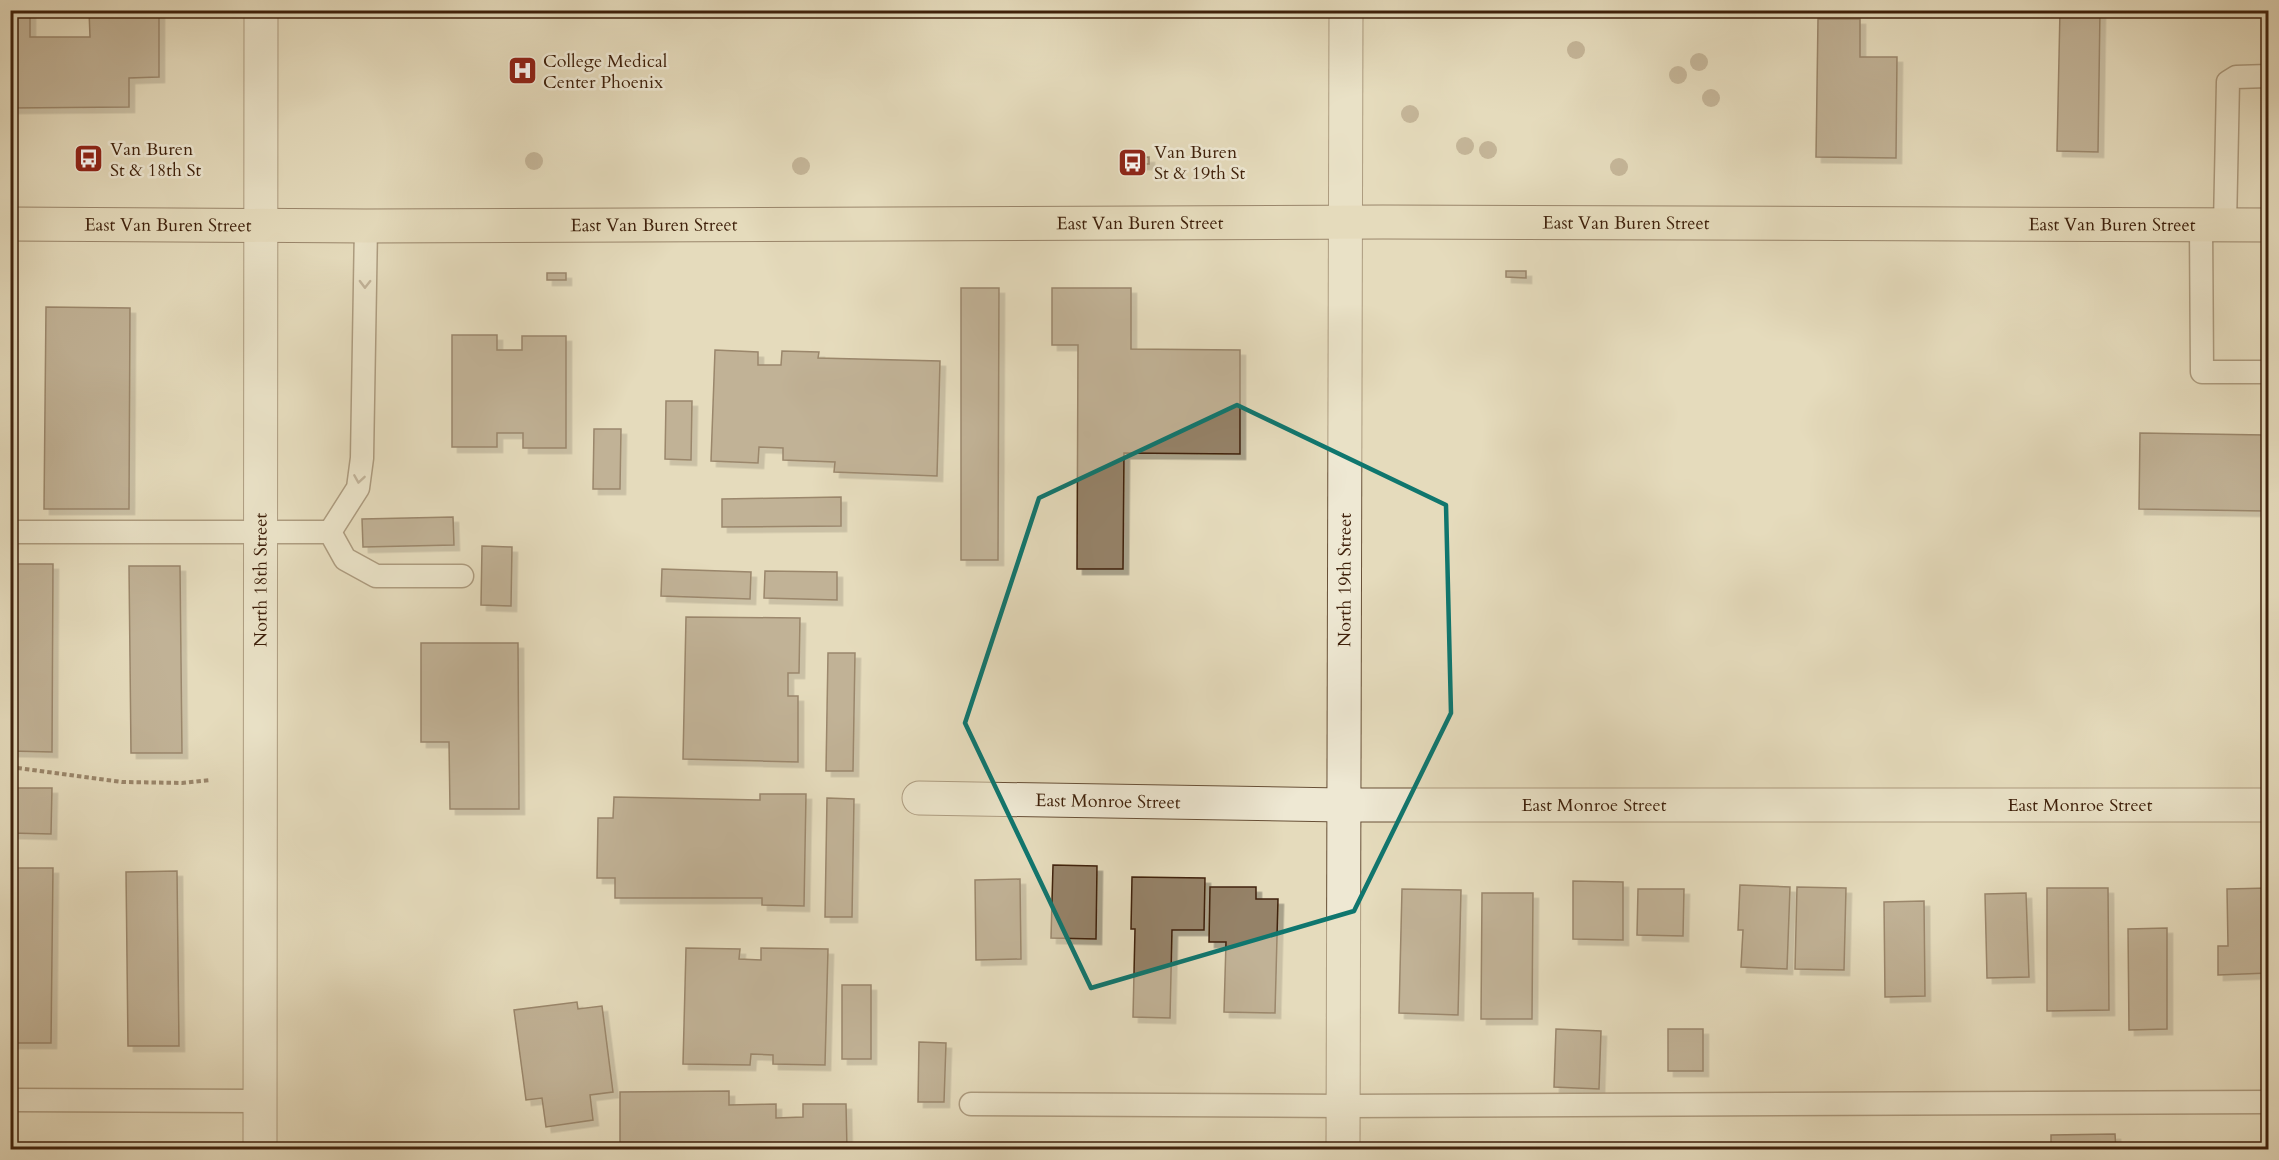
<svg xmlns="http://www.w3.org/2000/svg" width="2279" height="1160" font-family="Cardo,serif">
<defs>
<filter id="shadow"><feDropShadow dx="5.5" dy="5.5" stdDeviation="0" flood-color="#0004"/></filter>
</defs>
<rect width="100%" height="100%" fill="#e5dbbc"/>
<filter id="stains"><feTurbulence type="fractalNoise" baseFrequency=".00333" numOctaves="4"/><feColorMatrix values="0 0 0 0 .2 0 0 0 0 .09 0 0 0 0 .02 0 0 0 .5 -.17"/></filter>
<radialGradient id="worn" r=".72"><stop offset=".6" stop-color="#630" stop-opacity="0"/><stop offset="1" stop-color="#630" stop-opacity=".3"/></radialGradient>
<g fill="#958267" stroke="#3f210b" stroke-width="1.5" filter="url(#shadow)">
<path d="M10 10H30V37H90L89 10H159V77L129 78V107L10 108Z"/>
<path d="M2060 10H2100L2098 152 2057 151Z"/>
<path d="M1818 19H1860V57H1897L1896 158 1816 157Z"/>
<rect x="76" y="157" width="19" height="6"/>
<path d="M1149 157V164H1129V158Z"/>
<rect x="2263" y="165" width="5" height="7"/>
<path d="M1506 271H1526V278L1506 277Z"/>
<rect x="547" y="273" width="19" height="7"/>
<path d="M961 288H999L998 560H961Z"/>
<path d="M1052 288H1131V349L1240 350V454L1124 453 1123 569H1077L1078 345H1052Z"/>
<path d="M46 307 130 308 129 509H44Z"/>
<path d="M452 335H497V350H522V336H566V448H523V433H497V447H452Z"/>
<path d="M715 350 758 352V365H781L782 351 819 352 818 358 940 361 937 476 834 472 835 462 783 460V448L759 447 758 463 711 461Z"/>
<path d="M666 401H692L691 460 665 459Z"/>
<path d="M594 429H621L620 489H593Z"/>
<path d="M2140 433 2265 435 2264 511 2139 509Z"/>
<path d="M841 497V526L722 527V499Z"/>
<path d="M453 517 454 545 363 547 362 519Z"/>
<path d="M482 546 512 547 511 606 481 605Z"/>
<path d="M10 564H53L52 752 10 751Z"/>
<path d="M129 566H180L182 753H131Z"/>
<path d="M662 569 751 572 750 599 661 596Z"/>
<path d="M765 571 837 572V600L764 598Z"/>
<path d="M686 617 800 618 799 673H788V696H798V762L683 759Z"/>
<path d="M421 643H518L519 809H450L449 742H421Z"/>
<path d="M828 653H855L853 771H826Z"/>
<path d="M10 788H52L51 834 10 833Z"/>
<path d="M760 794H806L804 906 762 905V898H615V878H597L598 818H613L614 797 760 800Z"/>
<path d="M827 798 854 799 852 917H825Z"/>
<path d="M1053 865 1097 866 1096 939 1051 938Z"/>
<path d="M10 868H53L51 1043H10Z"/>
<path d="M177 871 179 1046H128L126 872Z"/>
<path d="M1132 877 1205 878 1204 930H1172L1170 1018 1133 1017 1135 929H1131Z"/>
<path d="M1020 879 1021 959 976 960 975 880Z"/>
<path d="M1573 881 1623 882V940L1573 939Z"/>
<path d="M1740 885 1790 887 1787 969 1741 967 1743 930H1738Z"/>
<path d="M1210 887H1256V899H1278L1275 1013 1224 1012 1226 942H1209Z"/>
<path d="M1797 887 1846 888 1844 970 1795 969Z"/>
<path d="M2047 888H2108L2109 1010 2047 1011Z"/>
<path d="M2268 888V973L2218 975V946H2228L2227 889Z"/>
<path d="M1402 889 1461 890 1458 1015 1399 1013Z"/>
<path d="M1638 889H1684L1683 936 1637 935Z"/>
<path d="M1482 893H1533L1532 1019H1481Z"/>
<path d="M2026 893 2029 977 1987 978 1985 894Z"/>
<path d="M1924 901 1925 996 1885 997 1884 902Z"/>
<path d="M2167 928V1029L2129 1030 2128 929Z"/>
<path d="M686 948 740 949 739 959 761 960V948L828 949 825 1065 773 1064V1055L751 1054 750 1065 683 1064Z"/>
<rect x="842" y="985" width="29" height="74"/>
<path d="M577 1002 578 1009 602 1006 613 1092 590 1095 593 1120 546 1127 542 1098 526 1100 514 1010Z"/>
<path d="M1556 1029 1601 1031 1599 1089 1554 1087Z"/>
<rect x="1668" y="1029" width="35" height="42"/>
<path d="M919 1042 946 1043 944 1102H918Z"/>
<path d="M729 1091V1105L776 1104V1118L803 1117V1104H846L847 1150H620V1092Z"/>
<path d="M2115 1134 2116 1150H2051V1135Z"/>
</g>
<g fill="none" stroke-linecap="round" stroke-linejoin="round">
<defs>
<g id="service">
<path d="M2201 224 2202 372H2268"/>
<path d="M2225 225 2228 82 2236 77 2268 76"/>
<path d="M10 532H330L345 559 376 576H462"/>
<path d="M330 532 358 488 362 458 366 226"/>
<path d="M10 1100 259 1101"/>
<path d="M971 1104 1344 1106 2268 1102"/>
</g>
<g id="minor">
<path id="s1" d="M919 798 1342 805H2268"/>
<path id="s2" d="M260 1150 261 10"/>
<path id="s3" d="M1343 1150 1346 10"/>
</g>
<g id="primary">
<path id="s4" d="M10 224 366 226 1383 222 2268 225"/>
</g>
</defs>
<use href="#service" stroke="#685037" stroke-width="25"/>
<use href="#minor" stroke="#685037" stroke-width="35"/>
<use href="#primary" stroke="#3f210b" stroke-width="35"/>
<path stroke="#3f210b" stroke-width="4" stroke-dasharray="4.5 3" stroke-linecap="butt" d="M10 767 122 782 182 783 210 780"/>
<use href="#service" stroke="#eee8d3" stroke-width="22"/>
<use href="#minor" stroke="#eee8d3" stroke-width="33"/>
<use href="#primary" stroke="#e5dbbc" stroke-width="33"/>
</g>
<g fill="#9d8a6f">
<circle cx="1576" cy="50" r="9"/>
<circle cx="1699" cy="62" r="9"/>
<circle cx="1678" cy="75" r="9"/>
<circle cx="1711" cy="98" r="9"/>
<circle cx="1410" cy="114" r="9"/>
<circle cx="1465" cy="146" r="9"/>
<circle cx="1488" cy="150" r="9"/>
<circle cx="534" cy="161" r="9"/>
<circle cx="801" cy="166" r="9"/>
<circle cx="1619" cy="167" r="9"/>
</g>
<defs><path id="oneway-chevron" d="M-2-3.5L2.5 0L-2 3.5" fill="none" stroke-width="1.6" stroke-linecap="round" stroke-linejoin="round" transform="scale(1.5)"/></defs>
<g stroke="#96846f">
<use href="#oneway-chevron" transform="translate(365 284) rotate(91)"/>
<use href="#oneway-chevron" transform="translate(359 479) rotate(99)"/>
</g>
<path d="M0 0H2279V1160H0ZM1237 405 1446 505 1451 713 1354 911 1091 988 965 723 1039 498Z" fill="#e5dbbc" fill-opacity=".55" fill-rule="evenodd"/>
<path fill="none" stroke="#0f766e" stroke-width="4.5" stroke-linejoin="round" d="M1237 405 1446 505 1451 713 1354 911 1091 988 965 723 1039 498Z"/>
<defs>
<symbol id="hospital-square" viewBox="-11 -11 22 22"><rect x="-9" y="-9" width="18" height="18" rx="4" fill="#8f2418" stroke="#eee8d3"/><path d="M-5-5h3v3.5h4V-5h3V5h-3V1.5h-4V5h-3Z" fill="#fff"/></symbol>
<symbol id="bus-square" viewBox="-11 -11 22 22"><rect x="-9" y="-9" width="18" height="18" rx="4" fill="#8f2418" stroke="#eee8d3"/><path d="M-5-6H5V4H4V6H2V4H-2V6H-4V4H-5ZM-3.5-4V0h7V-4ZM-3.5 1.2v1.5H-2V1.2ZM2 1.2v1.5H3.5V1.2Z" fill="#fff"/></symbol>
</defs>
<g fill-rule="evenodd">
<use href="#hospital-square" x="506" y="54" width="33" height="33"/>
<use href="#bus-square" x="72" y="142" width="33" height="33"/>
<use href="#bus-square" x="1116" y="146" width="33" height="33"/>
</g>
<g text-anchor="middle" stroke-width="5" stroke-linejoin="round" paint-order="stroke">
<g font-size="18" fill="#3f210b" stroke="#eee8d3" text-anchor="start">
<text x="543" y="67">College Medical<tspan x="543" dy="21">Center Phoenix</tspan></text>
<text x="110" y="155">Van Buren<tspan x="110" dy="21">St &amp; 18th St</tspan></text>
<text x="1154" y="158">Van Buren<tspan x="1154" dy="21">St &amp; 19th St</tspan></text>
</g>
<g font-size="18" fill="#3f210b" stroke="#eee8d3">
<text dy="6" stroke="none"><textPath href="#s4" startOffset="1616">East Van Buren Street</textPath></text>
<text dy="6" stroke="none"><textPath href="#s4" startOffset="1130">East Van Buren Street</textPath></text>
<text dy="6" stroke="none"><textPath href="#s4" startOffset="2102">East Van Buren Street</textPath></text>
<text dy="6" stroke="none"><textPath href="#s4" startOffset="158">East Van Buren Street</textPath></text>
<text dy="6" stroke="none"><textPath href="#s4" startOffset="644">East Van Buren Street</textPath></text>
<text dy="6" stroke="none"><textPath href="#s2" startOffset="570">North 18th Street</textPath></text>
<text dy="6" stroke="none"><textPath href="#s3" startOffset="570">North 19th Street</textPath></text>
<text dy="6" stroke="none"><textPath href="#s1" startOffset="189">East Monroe Street</textPath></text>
<text dy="6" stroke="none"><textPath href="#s1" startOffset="675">East Monroe Street</textPath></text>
<text dy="6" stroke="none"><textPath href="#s1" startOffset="1161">East Monroe Street</textPath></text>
</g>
</g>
<rect width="2279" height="1160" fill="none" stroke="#e5dbbc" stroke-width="36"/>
<rect x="12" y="12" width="2255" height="1136" fill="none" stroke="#3f210b" stroke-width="3"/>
<rect x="18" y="18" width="2243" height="1124" fill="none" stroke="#3f210b" stroke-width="1.5"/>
<rect width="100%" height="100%" filter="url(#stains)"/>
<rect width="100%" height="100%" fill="url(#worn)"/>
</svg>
